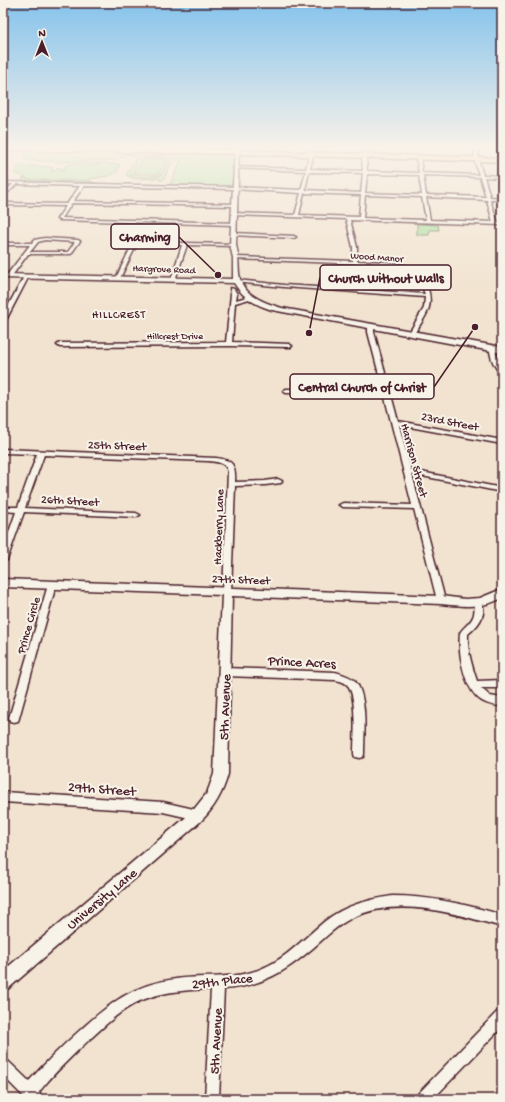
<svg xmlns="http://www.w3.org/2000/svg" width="505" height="1102" font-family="'Gochi Hand',sans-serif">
<rect width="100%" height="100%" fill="#f1e3cf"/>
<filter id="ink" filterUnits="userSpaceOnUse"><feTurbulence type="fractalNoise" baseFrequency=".025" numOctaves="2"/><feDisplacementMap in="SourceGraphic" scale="8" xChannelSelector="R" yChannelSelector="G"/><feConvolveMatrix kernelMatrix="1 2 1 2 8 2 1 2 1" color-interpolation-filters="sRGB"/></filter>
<g filter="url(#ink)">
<g fill="#addfa0" stroke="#7c7f66" fill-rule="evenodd">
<path d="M25 150 231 153 234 154 232 186 170 185 181 160H176V158L173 156 178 154 174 153 164 155 172 157 173 160 163 180H159V178L135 179 126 175 138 154H143L142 156 164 155 162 154 137 153 133 156C129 152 122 157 117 160L61 162 26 160 29 157H25ZM153 156 167 158H143L163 159H143L134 174H159L167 158 169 160 161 175C156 177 135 177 131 175L139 159Z"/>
<path d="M106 162V164H120L117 172 108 176 90 179 89 181 29 180 21 175 14 173 21 165 50 167 53 168 52 172 57 168H62L61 170H64L66 165 70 164H100L97 163Z"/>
<path d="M23 178 30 180 89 181 96 183 22 182Z"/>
<path d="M417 224 436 225H438L439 230H430L429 235H417Z"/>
</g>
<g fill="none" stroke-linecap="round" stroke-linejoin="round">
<defs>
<g id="minor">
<path d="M365 147H369L366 157 367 171 419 173 416 157 418 156 420 157 422 173 479 175 474 159 476 158 478 159 483 175 502 176V178L484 177 490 197 502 198V200H490L498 223H502V225L350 220 357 247V261C375 262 411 260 422 275 425 278 426 283 427 286 435 307 425 317 414 334L409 333 424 308 425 297 284 287 235 282V280H237L284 285 425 294C416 270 415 269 389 265L234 259V257H236L353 261V247L346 219 234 215 232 214 234 213 295 215 301 193 233 189 84 186 73 201 234 204 236 205 234 206 72 203 62 218 235 223V225H234L59 220 57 219 66 206 3 205V203L67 204 80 186 17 184 3 197V194L13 184H3V182L235 187 301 190 306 171 233 168 235 167 306 169 310 152 312 151 314 152 310 169 363 171 362 157ZM309 172 363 173 361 193 305 190ZM367 174 419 175 422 195 365 193ZM423 175 480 177 486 197 426 195ZM304 193 361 195 359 217 299 215ZM365 195 422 197 426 220 363 218ZM426 197 487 200 493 222 430 220Z"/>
<path d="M138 233 142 234 138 242 233 244 235 245 233 246 187 245 175 280 173 281 171 280 182 245 137 244 120 278 116 279V278Z"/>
<path d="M234 233 294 236 296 237 294 238 232 235V233Z"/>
<path d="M45 238 78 240 80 241 71 254H28L11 277H7V275L30 245H3V243H32L34 240ZM45 240 75 242 68 252H30L38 242Z"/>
<path d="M25 275 29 276 6 320 3 322V315Z"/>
<path d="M230 288 234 289 237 294 236 300 250 296 253 298 235 303 232 342 289 344 292 346 291 347 229 346 60 347 57 345 60 343 226 342 231 294Z"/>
<path d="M371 324 374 326V332L398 421 502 440V444L399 425 411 470 502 488V492L412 474 445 600 444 602H438L437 600 414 509 343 507 339 505 343 503 412 505 384 394 286 393 283 391 286 389 383 390 368 332V326Z"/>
<path d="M490 347 495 348C496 358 502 364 502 374 495 370 489 355 490 347Z"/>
<path d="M3 449 216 458C233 460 236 465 235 482L265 481 278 479 282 481 281 483 265 485 235 486 231 592 227 595 223 592 228 472C226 462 217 462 208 461L44 455 25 508 136 513 140 515 136 517 24 512 7 560 3 563V549L16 512 3 511V507H18L37 454 3 453Z"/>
<path d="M52 582 56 585 19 718 18 721 14 722 10 721 9 718 48 585Z"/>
<path d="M478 600 481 601C488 614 478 626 468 634 467 650 472 666 477 681L502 680V688H481L490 696 502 698V706C493 706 482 703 476 696 463 682 458 651 460 633 464 626 472 623 474 614 475 610 474 605 475 601Z"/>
<path d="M225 668 335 672C342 674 350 676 355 681 368 696 364 735 364 754L363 757 359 758 355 757 354 754C354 738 357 701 349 687 346 682 340 681 335 680L225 676 222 675 220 672 222 669Z"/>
<path d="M3 792 163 802 198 810 202 812 204 815 202 818 198 820 163 812 3 802Z"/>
<path d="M392 896C430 896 466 904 502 915V927C456 914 400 896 354 917 338 924 326 937 313 948 285 972 262 986 224 989L219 1099H205L211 989C189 990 166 991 145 999 123 1007 107 1024 90 1039 72 1056 54 1073 39 1092L43 1099H26L3 1076V1059L8 1061 29 1081C44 1064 60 1048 78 1032 109 1004 133 984 176 979 205 975 236 980 263 968 287 958 305 937 325 921 345 905 368 900 392 896Z"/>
<path d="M502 1010V1027L433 1099H416L418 1094 497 1012Z"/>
</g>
<g id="tertiary">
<path d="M475 147H479L478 159 476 160 474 159Z"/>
<path d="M3 579 441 596 465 599 480 598 502 589V598C483 609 462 606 441 604L232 596 228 774C223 793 214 808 201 821L9 988 3 990V971L191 813 207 793 214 774 222 595 3 587Z"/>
</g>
<path id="secondary" d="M235 147H239L236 245C239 256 238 262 239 273 240 294 264 303 282 308L502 347V353L272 310C256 305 243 298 234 283L3 278V274L233 279V258L230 245Z"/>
<path id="primary" d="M3 147 236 150 502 158V162L236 154 3 150Z"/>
</defs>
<use href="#minor" stroke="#4a1f2b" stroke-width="3"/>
<use href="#tertiary" stroke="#4a1f2b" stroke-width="3"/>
<use href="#secondary" stroke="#4a1f2b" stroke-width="3"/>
<use href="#primary" stroke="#4a1f2b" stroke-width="3"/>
<use href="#minor" fill="#f7f3e8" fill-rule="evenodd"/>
<use href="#tertiary" fill="#f7f3e8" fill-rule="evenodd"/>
<use href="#secondary" fill="#f7f3e8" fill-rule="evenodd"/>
<use href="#primary" fill="#ffdd96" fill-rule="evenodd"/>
</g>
</g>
<linearGradient id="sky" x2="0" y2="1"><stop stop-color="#85c3ec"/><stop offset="0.49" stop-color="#f9f2e9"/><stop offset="1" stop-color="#f9f2e9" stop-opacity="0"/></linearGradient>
<rect width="505" height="301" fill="url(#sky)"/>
<g text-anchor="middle" stroke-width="4" stroke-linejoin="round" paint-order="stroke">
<g font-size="10" fill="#4a1f2b" stroke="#f7f3e8">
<text transform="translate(377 256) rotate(4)" y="4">Wood Manor</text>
<text transform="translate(164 268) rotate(2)" y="4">Hargrove Road</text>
<text x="175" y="339">Hillcrest Drive</text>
</g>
<g font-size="11" letter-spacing="1" fill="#4a1f2b" stroke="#f7f3e8">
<text x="119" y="318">HILLCREST</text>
</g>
<g font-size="12" fill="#4a1f2b" stroke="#f7f3e8">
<text transform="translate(450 421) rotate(11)" y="4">23rd Street</text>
<text transform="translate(117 445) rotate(2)" y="4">25th Street</text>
<text transform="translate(415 460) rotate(75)" y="4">Harrison Street</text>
<text transform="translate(70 500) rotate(3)" y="4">26th Street</text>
<text transform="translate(218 527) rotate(-88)" y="4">Hackberry Lane</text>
<text transform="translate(241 579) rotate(2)" y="4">27th Street</text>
<text transform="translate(28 625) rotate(-74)" y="4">Prince Circle</text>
</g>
<g font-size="14" fill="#4a1f2b" stroke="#f7f3e8">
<text transform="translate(302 661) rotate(3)" y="5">Prince Acres</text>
<text transform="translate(224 707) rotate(-88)" y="5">5th Avenue</text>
<text transform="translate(102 788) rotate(4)" y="5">29th Street</text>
<text transform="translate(101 898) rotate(-40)" y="5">University Lane</text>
<text transform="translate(222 980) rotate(-6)" y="5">29th Place</text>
<text transform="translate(215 1041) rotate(-87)" y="5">5th Avenue</text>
</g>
</g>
<path fill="none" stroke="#4a1f2b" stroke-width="1.5" d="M218 275L179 237M309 333L320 277M475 327L434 387"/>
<g fill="#4a1f2b" stroke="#f7f3e8" stroke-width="1.5">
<circle cx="218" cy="275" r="4"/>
<circle cx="309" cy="333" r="4"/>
<circle cx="475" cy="327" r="4"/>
</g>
<g fill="#f7f3e8" stroke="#4a1f2b" stroke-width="1.5">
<rect x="111" y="224" width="68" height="25" rx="4"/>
<rect x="320" y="265" width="131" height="25" rx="4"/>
<rect x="290" y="374" width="144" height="25" rx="4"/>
</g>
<g font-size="13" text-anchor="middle" font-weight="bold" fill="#4a1f2b">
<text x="145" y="241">Charming</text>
<text x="386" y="282">Church Without Walls</text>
<text x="362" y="391">Central Church of Christ</text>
</g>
<rect width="505" height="1102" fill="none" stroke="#f7f3e8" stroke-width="16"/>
<rect x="8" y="8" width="489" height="1086" fill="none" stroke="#4a1f2b" stroke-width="1.5" filter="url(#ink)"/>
<g transform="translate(42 42)" stroke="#f7f3e8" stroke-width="3" paint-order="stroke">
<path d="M0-3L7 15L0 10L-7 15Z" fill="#4a1f2b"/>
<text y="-6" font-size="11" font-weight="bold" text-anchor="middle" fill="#4a1f2b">N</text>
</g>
</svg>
